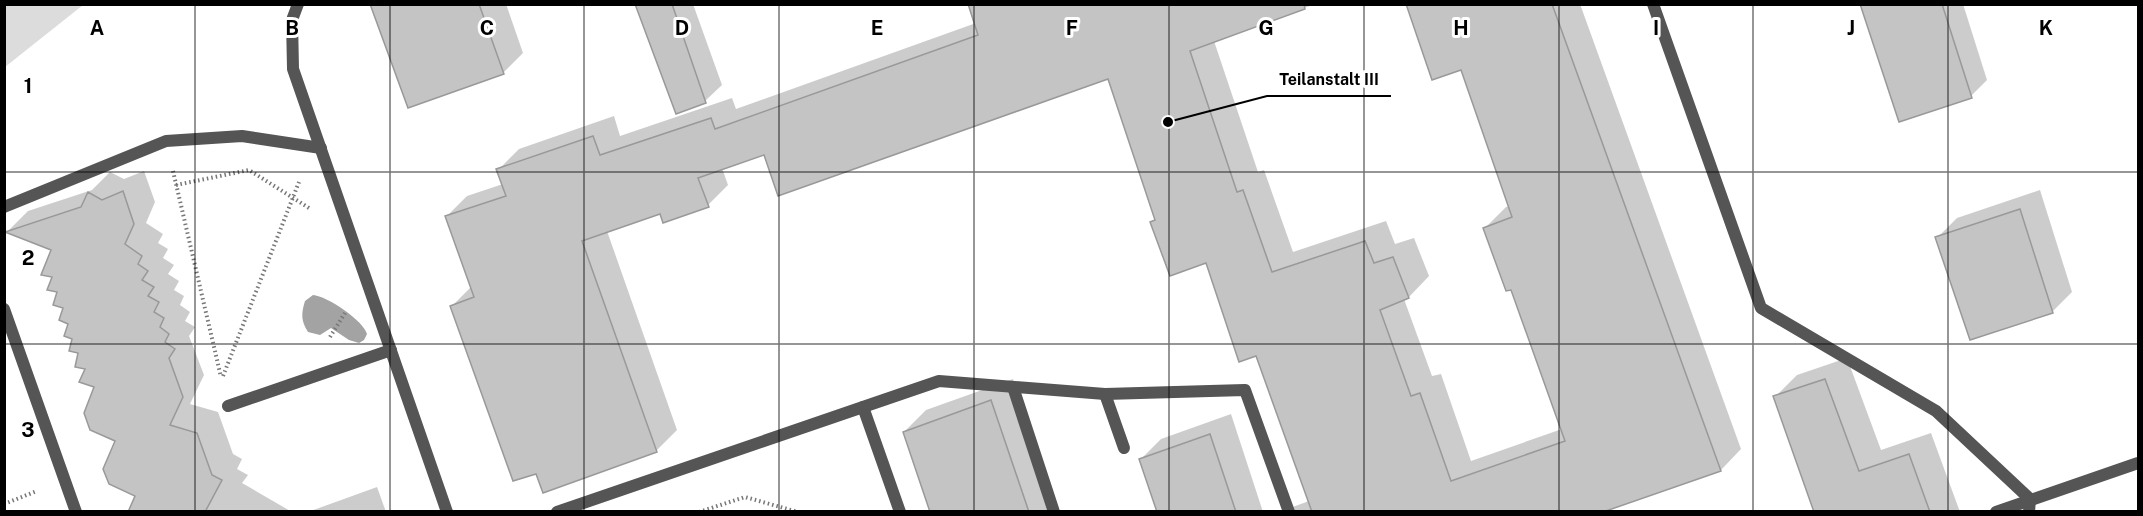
<svg xmlns="http://www.w3.org/2000/svg" width="2143" height="516" font-family="'Public Sans',sans-serif">
<rect width="100%" height="100%" fill="#fff"/>
<path fill="#dcdcdc" d="M5 4H83V5L5 67Z"/>
<path fill="#a3a3a3" d="M313 295C327 296 364 321 367 334L364 340 359 343 349 340 331 328 320 335 308 332C301 321 301 314 305 301Z"/>
<g fill="#0003">
<path d="M372 4H506L523 53 503 73Z"/>
<path d="M637 4H693L722 85 705 101Z"/>
<path d="M970 4H1315L1214 41 1258 172 1264 170 1293 252 1386 221 1395 244 1414 238 1429 276 1409 297 1404 299 1432 376 1441 374 1471 461 1562 429 1512 288 1485 228 1506 207 1510 206 1462 68 1408 4H1580L1741 449 1721 470 1598 512H1279L1309 501 1257 354 1207 261 1152 222 1156 218 1109 77 765 153 722 168 728 185 708 205 661 213 607 231 677 430 656 451 536 473 452 306 472 286 447 216 467 196 503 184 498 170 519 149 614 116 620 136 732 98 736 109 976 23Z"/>
<path d="M1963 4 1987 80 1971 96 1862 5Z"/>
<path d="M144 171 155 202 146 223 163 234 158 243 168 249 163 258 174 265 168 274 179 281 174 290 184 296 180 305 190 312 185 321 195 327 189 336 204 375 190 404 218 412 233 454 242 459 237 469 248 475 242 483 292 512H130L137 495 96 386 74 338 54 276 53 249 7 232 28 211 92 190 110 172 124 179Z"/>
<path d="M2040 190 2072 292 2052 312 1937 238 1957 218Z"/>
<path d="M1847 358 1881 450 1931 433 1960 512H1816L1775 397 1797 375Z"/>
<path d="M1013 379 1058 512H932L904 432 926 410Z"/>
<path d="M1231 414 1263 512H1158L1141 459 1161 439Z"/>
<path d="M377 487 386 512H308Z"/>
</g>
<g fill="#c4c4c4" stroke="#999" stroke-width="1.5">
<path d="M370 4H479L504 74 408 108Z"/>
<path d="M635 4H672L706 103 676 114Z"/>
<path d="M968 4H1304L1305 9 1190 51 1237 192 1243 190 1272 272 1365 241 1374 263 1393 257 1409 298 1380 310 1411 396 1420 393 1451 481 1565 441 1511 290 1506 291 1483 228 1512 217 1461 70 1432 80 1406 4H1552L1721 471 1603 512H1312L1256 356 1239 362 1206 263 1170 276 1150 222 1155 220 1108 79 778 196 764 155 698 178 709 207 663 223 660 214 582 241 657 452 543 493 536 474 513 481 450 306 474 297 445 216 506 196 496 169 593 136 600 155 711 118 715 129 978 35Z"/>
<path d="M1860 4H1942L1972 98 1899 122Z"/>
<path d="M123 191 134 224 125 244 142 256 138 264 148 271 142 280 154 287 148 296 159 302 154 312 164 318 160 327 169 334 165 342 175 349 169 358 183 397 170 425 197 433 212 475 222 480 205 512H128L135 496 109 484 103 469 115 441 90 430 84 413 94 387 79 382 85 369 75 367 78 353 69 351 72 339 64 336 68 324 59 320 63 308 53 305 57 292 47 290 52 277 41 275 51 250 5 232 81 207 88 192 102 200Z"/>
<path d="M2020 209 2053 313 1970 340 1935 237Z"/>
<path d="M1825 379 1859 471 1909 454 1930 512H1814L1773 396Z"/>
<path d="M991 400 1029 512H930L903 432Z"/>
<path d="M1210 434 1236 512H1157L1139 459Z"/>
</g>
<g fill="none" stroke-linecap="round" stroke-linejoin="round">
<g stroke="#777" stroke-width="4" stroke-dasharray="1.5 3" stroke-linecap="butt">
<path d="M4 5 6 4"/>
<path d="M173 171 221 377"/>
<path d="M176 185 249 170 309 208"/>
<path d="M330 337 345 313"/>
<path d="M223 376 299 182"/>
<path d="M4 504 37 491"/>
<path d="M699 512 745 497 798 512"/>
</g>
<g stroke="#555" stroke-width="12">
<path d="M298 4 292 20 293 69 447 512"/>
<path d="M1653 4 1761 308 1936 411 2030 499 2029 512"/>
<path d="M4 207 166 141 242 136 321 148"/>
<path d="M4 309 76 512"/>
<path d="M1013 387 1054 512"/>
<path d="M1105 394 1124 448"/>
<path d="M228 406 391 350"/>
<path d="M863 407 939 381 1105 394 1245 390 1289 512"/>
<path d="M557 512 863 407 900 512"/>
<path d="M1996 512 2138 463"/>
</g>
</g>
<path fill="none" stroke="#000" stroke-width="1.5" stroke-opacity="0.55" d="M195 4V512M390 4V512M584 4V512M779 4V512M974 4V512M1169 4V512M1364 4V512M1559 4V512M1753 4V512M1948 4V512M4 172H2138M4 344H2138"/>
<g font-size="20" text-anchor="middle" font-weight="bold" fill="#000" stroke="#fff" stroke-width="6" stroke-linejoin="round" paint-order="stroke">
<text x="97" y="35">A</text>
<text x="292" y="35">B</text>
<text x="487" y="35">C</text>
<text x="682" y="35">D</text>
<text x="877" y="35">E</text>
<text x="1072" y="35">F</text>
<text x="1266" y="35">G</text>
<text x="1461" y="35">H</text>
<text x="1656" y="35">I</text>
<text x="1851" y="35">J</text>
<text x="2046" y="35">K</text>
<text x="28" y="93">1</text>
<text x="28" y="265">2</text>
<text x="28" y="437">3</text>
</g>
<path fill="none" stroke="#000" stroke-width="2" d="M1168 122L1267 96H1391"/>
<circle fill="#000" stroke="#fff" stroke-width="2" cx="1168" cy="122" r="6"/>
<g font-size="16" text-anchor="middle" font-weight="bold" fill="#000" stroke="#fff" stroke-width="6" stroke-linejoin="round" paint-order="stroke">
<text x="1329" y="85">Teilanstalt III</text>
</g>
<rect width="2143" height="516" fill="none" stroke="#000000" stroke-width="12"/>
</svg>
